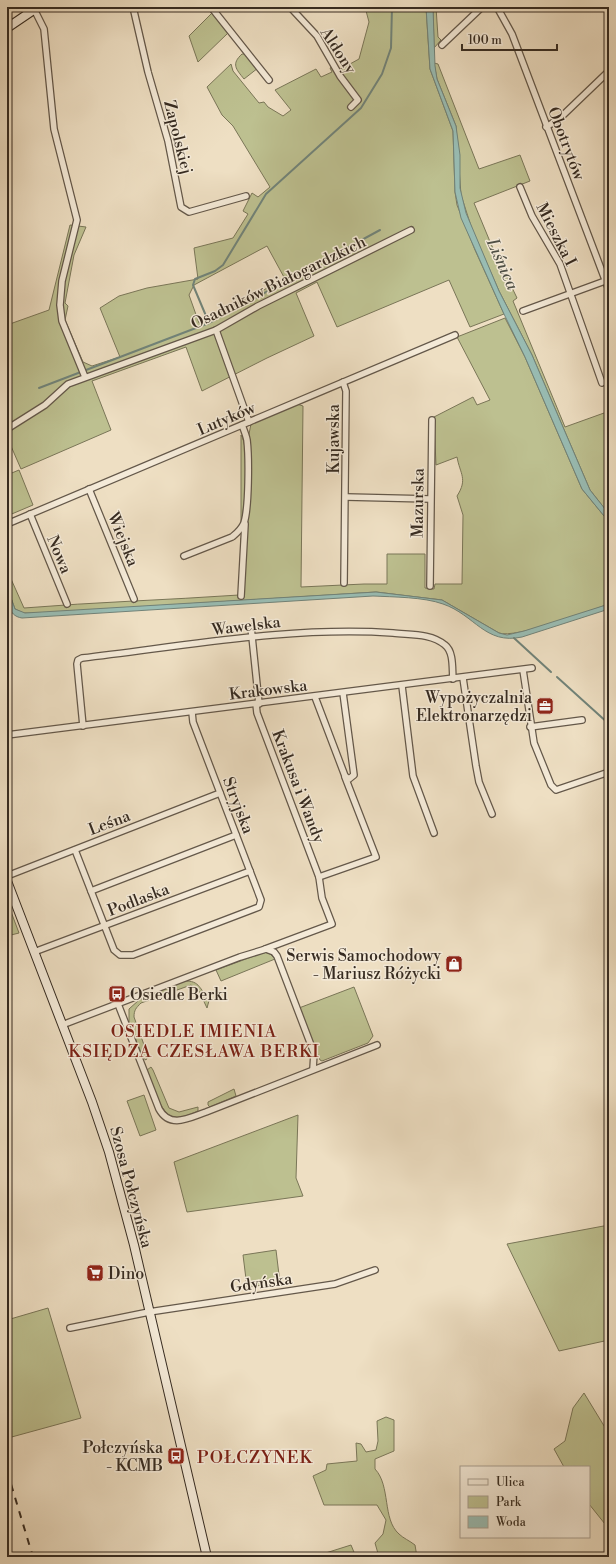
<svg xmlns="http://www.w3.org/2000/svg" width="616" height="1564" font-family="'Libre Bodoni',serif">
<rect width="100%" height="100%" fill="#eedfc3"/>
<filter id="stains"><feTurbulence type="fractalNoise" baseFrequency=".005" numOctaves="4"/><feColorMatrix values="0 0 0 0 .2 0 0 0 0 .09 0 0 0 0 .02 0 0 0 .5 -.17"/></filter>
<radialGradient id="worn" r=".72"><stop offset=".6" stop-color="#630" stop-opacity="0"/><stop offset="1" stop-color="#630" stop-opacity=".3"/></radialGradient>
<g fill="#bdc090" stroke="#7a7658" fill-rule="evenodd">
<path d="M365 7H426L430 69 453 131 455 192 457 205 475 250 504 314 470 327 449 280 337 327 317 282 296 293 314 336 267 358 202 391 186 347 92 381 111 430 21 469 7 437V325L49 310 70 225 86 227 74 255 65 303 68 306 65 320 83 362 92 366 120 357 100 308 119 296 147 288 198 279 194 248 233 238 248 214 243 211 252 193 258 197 270 187 233 126 222 115 207 87 231 64 233 71 259 103 264 102 268 107 283 116 291 110 275 90 316 69 321 77 332 72 330 68 336 64 339 70 359 59 369 22ZM267 246 285 279 199 323 189 295 194 285Z"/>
<path d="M433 7H436L438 37 441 40 434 48Z"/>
<path d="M212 13 228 33 198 62 189 36Z"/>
<path d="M242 54H245L258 68 244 79C236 69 231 64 242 54Z"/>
<path d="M434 63 438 64 479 169 520 155 530 181 474 203 491 244 517 298 513 301 565 427 604 413 609 424V514L590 490 532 355 499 291 472 229 461 195 456 126 437 79Z"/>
<path d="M505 318 525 357 582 489 609 522V604C589 611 515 639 499 633L442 600 376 592 42 613H23L15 609 7 587V570L24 608C96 602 167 600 239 595L241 538 247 537 249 434 251 424 297 404 303 406 301 587 364 584H387V554H425V588L434 589 435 584H462L463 515 457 496C468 479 460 474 457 457L436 465 434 417 473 397 477 405 490 400 457 337Z"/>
<path d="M241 435C250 447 245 507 241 523Z"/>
<path d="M19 470 33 505 7 516V475Z"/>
<path d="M7 901 19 933 7 936Z"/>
<path d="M265 952 270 954 275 959 221 981 216 970Z"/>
<path d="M183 981C202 980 198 991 210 997L207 1008 199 991 191 985 141 1003C136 1008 134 1010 134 1017L148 1056 146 1060 143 1058 129 1022V1009L139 1000Z"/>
<path d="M354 987 373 1036 368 1043 322 1061 320 1060 299 1008Z"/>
<path d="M151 1067 153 1070 169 1108 179 1112 198 1107V1111C191 1114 183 1118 174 1117 160 1115 152 1082 147 1070Z"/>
<path d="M234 1089 236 1096 210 1107 208 1105V1102Z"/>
<path d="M144 1095 156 1130 140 1136 127 1101Z"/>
<path d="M298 1115 296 1178 303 1196 187 1212 174 1162Z"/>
<path d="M609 1225V1340L559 1351 507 1244Z"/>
<path d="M276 1250 280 1283 247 1287 243 1255Z"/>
<path d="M48 1308 81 1418 8 1438 7 1320Z"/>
<path d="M584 1393 609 1434V1529L589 1504V1467H564L554 1449 565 1441 573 1408Z"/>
<path d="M386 1417 394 1420V1451L375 1459V1469C391 1486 382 1519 399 1534 403 1538 410 1541 415 1545L417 1557H379L375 1543 383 1534 386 1520 377 1505H324L313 1476 326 1470 327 1464 357 1461 356 1443 361 1444 366 1452 376 1450 378 1441 377 1421Z"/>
<path d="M351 1545 356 1557H313Z"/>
</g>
<g fill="#99bdb4" stroke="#718379">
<path d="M426 7H433L435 66 437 79 456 126 460 155V188L466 213 499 291 532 355 590 490 609 514V522L582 489 525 357 504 314 461 218 455 192 453 131 430 69Z"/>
<path d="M7 587 15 609 25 613 376 592 442 600 499 633 507 635 524 631 609 604V609L522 637C485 645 475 615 443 604 424 597 393 597 373 596L22 618C7 616 7 599 7 587Z"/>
</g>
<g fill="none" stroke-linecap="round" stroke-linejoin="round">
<g stroke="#718379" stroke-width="2">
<path d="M209 323 193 285 195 279 215 271 223 265 266 194 361 108 382 74 391 48 392 7"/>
<path d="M39 388 209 323 380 230"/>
<path d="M514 638 551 672"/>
<path d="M557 677 609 724"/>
</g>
<defs>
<g id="street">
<path d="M133 7 148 72 168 141 181 207 189 212 246 196"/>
<path d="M211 7 269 80"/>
<path d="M290 7 317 36 340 76 358 100 351 107"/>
<path d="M497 7 512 34 609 290"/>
<path d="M34 9 44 29 54 129 77 220 62 281 60 305 62 321 85 377"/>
<path d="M442 45 482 7"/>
<path d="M546 127 559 119 609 71"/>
<path d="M520 187 532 216 560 264 602 383"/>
<path d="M523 311 605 281"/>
<path d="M216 330 249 422"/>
<path d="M343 382 346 391 344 583"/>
<path d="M7 429 45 405 68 384 216 330 258 306 411 230"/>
<path d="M89 489 134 599"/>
<path d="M346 497 430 499"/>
<path d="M30 514 67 604"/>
<path d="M7 524 455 335"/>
<path d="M184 556 232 537C237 533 241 530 244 523 249 508 249 457 247 440 246 435 244 430 242 425"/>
<path d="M430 586 432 420"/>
<path d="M241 596 245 524"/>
<path d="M251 627 259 704"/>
<path d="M523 670 534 743 551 785 556 790 609 772"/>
<path d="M463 678 476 766 479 782 492 814"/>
<path d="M402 686 413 776 434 833"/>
<path d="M315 697 345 776 349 779 354 775 343 693"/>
<path d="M256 704 257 713 319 877 322 898 332 924 265 949"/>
<path d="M83 726 77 664 78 660 82 658C185 646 290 626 393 633 410 635 431 633 445 645 454 652 452 669 453 679"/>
<path d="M530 727 582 720"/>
<path d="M7 735 532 668"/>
<path d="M75 850 114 950 120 955H133L259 907 261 900 193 722 192 712"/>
<path d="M7 876 220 793"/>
<path d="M319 877 376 857 345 777"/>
<path d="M91 891 236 835"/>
<path d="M34 952 250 871"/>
<path d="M118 1004 159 1109C170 1129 189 1118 206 1112L377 1045"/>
<path d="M62 1025 240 957 266 949 274 952 277 956 314 1053 313 1069"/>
<path d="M70 1328 149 1312 335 1284 375 1270"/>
</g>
<g id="secondary">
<path d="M7 28 38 7"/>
<path d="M7 881 92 1102 109 1152 134 1245 207 1557"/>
</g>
</defs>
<use href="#street" stroke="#64584a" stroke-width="8"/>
<use href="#secondary" stroke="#362b21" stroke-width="10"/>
<use href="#street" stroke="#f4ead8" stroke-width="5.5"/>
<use href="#secondary" stroke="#f4ead8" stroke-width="8"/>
<path stroke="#362b21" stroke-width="2" stroke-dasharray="7 7" stroke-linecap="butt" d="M7 1471 33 1557"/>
</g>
<defs>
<symbol id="office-square" viewBox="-11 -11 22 22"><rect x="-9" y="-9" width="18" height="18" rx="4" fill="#8f2418" stroke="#f4ead8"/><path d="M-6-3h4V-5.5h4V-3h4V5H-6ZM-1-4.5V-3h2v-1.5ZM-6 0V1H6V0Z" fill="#fff"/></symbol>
<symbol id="shop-square" viewBox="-11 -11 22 22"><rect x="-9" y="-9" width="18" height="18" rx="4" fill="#8f2418" stroke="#f4ead8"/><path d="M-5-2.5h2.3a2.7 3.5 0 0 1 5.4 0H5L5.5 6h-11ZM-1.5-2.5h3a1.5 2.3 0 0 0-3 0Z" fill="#fff"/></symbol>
<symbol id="bus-square" viewBox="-11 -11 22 22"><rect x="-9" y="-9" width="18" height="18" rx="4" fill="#8f2418" stroke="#f4ead8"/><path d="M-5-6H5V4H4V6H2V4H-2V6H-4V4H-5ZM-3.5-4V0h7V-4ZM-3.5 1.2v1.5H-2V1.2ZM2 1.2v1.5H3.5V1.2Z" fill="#fff"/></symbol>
<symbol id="supermarket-square" viewBox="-11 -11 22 22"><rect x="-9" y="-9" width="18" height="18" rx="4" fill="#8f2418" stroke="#f4ead8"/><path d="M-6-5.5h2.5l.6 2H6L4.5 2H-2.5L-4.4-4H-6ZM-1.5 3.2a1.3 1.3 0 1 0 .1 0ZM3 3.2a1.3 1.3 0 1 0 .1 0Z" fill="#fff"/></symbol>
</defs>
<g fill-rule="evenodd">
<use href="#office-square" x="535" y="696" width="20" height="20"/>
<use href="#shop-square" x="444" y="954" width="20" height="20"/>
<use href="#bus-square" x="107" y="984" width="20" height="20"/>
<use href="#supermarket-square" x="85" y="1263" width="20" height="20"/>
<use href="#bus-square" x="166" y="1446" width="20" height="20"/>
</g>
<g text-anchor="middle" stroke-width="3" stroke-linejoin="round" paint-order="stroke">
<g font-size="16" fill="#362b21" stroke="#f4ead8">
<text transform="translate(339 50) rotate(57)" y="6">Aldony</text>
<text transform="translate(179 137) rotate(76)" y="6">Zapolskiej</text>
<text transform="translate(567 143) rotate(69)" y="6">Obotrytów</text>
<text transform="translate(557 234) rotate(63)" y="6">Mieszka I</text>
<text transform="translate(278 282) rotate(-26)" y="6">Osadników Białogardzkich</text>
<text transform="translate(226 418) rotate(-23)" y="6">Lutyków</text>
<text transform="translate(333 439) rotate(-90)" y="6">Kujawska</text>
<text transform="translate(417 503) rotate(-89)" y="6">Mazurska</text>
<text transform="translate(124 539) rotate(68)" y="6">Wiejska</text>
<text transform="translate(60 554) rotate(67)" y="6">Nowa</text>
<text transform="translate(246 625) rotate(-7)" y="6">Wawelska</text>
<text transform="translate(268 689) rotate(-7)" y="6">Krakowska</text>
<text transform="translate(299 786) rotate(69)" y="6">Krakusa i Wandy</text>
<text transform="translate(239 805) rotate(69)" y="6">Stryjska</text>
<text transform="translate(109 822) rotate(-21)" y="6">Leśna</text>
<text transform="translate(138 899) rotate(-21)" y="6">Podlaska</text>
<text transform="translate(132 1187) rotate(75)" y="6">Szosa Połczyńska</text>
<text transform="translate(261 1282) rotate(-8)" y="6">Gdyńska</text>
</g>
<g font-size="16" fill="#362b21" stroke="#f4ead8" text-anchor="end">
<text x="532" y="703">Wypożyczalnia<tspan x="532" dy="18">Elektronarzędzi</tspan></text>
<text x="441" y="961">Serwis Samochodowy<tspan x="441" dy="18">- Mariusz Różycki</tspan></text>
<text x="130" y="1000" text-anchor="start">Osiedle Berki</text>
<text x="108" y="1279" text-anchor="start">Dino</text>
<text x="163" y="1453">Połczyńska<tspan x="163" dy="18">- KCMB</tspan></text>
</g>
<g font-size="17" font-style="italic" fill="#4f5046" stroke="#f4ead8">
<text transform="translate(503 264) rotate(66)" y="6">Liśnica</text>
</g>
<g font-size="17" letter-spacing="1" fill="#7a1f14" stroke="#f4ead8">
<text x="194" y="1037">OSIEDLE IMIENIA<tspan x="194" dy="20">KSIĘDZA CZESŁAWA BERKI</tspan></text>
<text x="255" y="1463">POŁCZYNEK</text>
</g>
</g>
<rect width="616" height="1564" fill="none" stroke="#eedfc3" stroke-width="24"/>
<rect x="8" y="8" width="600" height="1548" fill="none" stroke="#362b21" stroke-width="2"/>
<rect x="12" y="12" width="592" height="1540" fill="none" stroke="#362b21"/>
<rect x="460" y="1466" width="130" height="72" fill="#f4ead8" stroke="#a89e8f"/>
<rect x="468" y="1479" width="20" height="6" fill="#f4ead8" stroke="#a89e8f"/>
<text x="496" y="1486" font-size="12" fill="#362b21">Ulica</text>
<rect x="468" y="1496" width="20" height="12" fill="#bdc090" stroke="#a89e8f"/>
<text x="496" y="1506" font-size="12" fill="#362b21">Park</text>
<rect x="468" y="1516" width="20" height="12" fill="#99bdb4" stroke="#a89e8f"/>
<text x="496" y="1526" font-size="12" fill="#362b21">Woda</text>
<path d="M462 44v6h95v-6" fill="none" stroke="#362b21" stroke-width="2"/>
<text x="468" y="44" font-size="12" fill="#362b21" stroke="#f4ead8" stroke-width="3" paint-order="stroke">100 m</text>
<rect width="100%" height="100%" filter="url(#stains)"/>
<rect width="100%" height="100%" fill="url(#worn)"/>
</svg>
